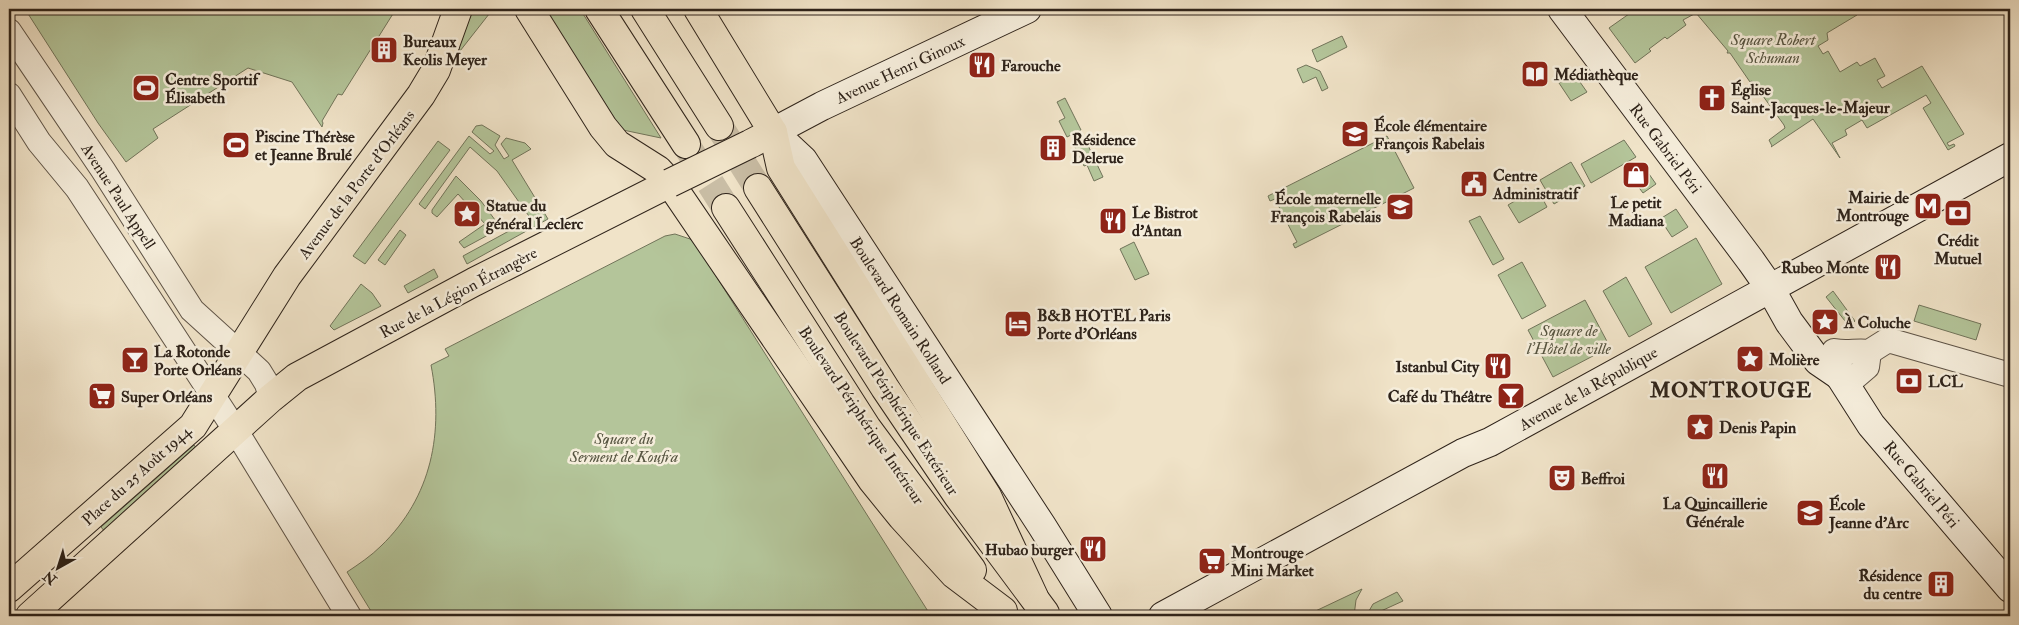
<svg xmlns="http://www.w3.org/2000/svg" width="2019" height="625" font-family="'IM FELL Double Pica',serif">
<rect width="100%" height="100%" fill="#f0e3c8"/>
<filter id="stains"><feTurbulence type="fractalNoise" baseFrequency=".004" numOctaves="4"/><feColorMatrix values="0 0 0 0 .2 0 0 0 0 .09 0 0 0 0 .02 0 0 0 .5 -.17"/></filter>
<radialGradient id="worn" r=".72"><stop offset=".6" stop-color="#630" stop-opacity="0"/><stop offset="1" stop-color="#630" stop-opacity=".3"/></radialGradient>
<g fill="#b4c59a" stroke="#71745a">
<path d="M25 9H396L342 95 338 94 322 121 323 123 322 127 292 82 248 68 153 129 158 138 126 162 98 123Z"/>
<path d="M470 9H493L460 51 459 47Z"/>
<path d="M550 9H580L661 138 623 130 620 127 547 13Z"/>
<path d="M1636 9H1853L1857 15 1827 33 1828 40 1818 46 1823 54 1828 51 1840 72 1857 62 1860 66 1875 58 1885 76 1877 80 1882 88 1922 66 1964 134 1947 143 1949 146 1954 144 1955 146 1948 150 1923 108 1931 103 1926 95 1867 128 1862 120 1845 130 1847 135 1832 143 1840 158 1813 119 1771 147 1772 146 1769 140 1785 128 1784 125 1752 81 1750 82 1730 53H1727L1728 51 1696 13 1683 20 1686 25 1667 39 1665 37 1649 49 1651 51 1635 63 1609 28Z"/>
<path d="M1342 36 1347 47 1317 62 1312 50Z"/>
<path d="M1306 65 1320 71 1328 88 1322 91 1316 77 1303 83 1297 69Z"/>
<path d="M1575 75 1587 92 1571 101 1559 83Z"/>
<path d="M1065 98 1081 130 1067 137 1059 121 1065 118 1057 102Z"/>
<path d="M482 125 500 136 495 145 504 159 509 156 501 144 506 138 525 143 531 149 512 160 548 219 467 264 463 256 531 219 497 171 470 147 425 209 419 204 469 136 490 154 494 151 472 132 476 126Z"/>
<path d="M1387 136 1414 188 1295 248 1293 244 1297 242 1275 199 1270 201 1268 196Z"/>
<path d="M1084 137 1103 177 1094 181 1087 165 1084 166 1073 143Z"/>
<path d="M1624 140 1636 157 1591 183 1581 164Z"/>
<path d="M438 141 450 150 365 264 353 256Z"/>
<path d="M1571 162 1585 186 1554 204 1540 180Z"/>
<path d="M1642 164 1656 184 1643 193 1637 185 1645 180 1637 167Z"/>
<path d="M456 176 481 201 501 228 464 248 459 242 485 224 458 194 437 217 432 213V210Z"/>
<path d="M1537 188 1547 207 1519 223 1508 205Z"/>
<path d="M1676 209 1688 227 1672 237 1660 219Z"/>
<path d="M1480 216 1504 259 1493 265 1469 221Z"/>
<path d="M400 230 406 235 385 265 378 260Z"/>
<path d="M675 234 690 239 697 246 931 616H374L347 572C359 564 371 556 381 546 432 497 444 432 431 365L449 356 445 349 665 236Z"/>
<path d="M1696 238 1722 284 1671 313 1645 267Z"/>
<path d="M1134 242 1149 274 1135 280 1120 249Z"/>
<path d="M1522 262 1546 306 1522 319 1498 275Z"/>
<path d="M434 269 438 277 408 293 404 286Z"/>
<path d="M1626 277 1652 324 1629 337 1603 291Z"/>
<path d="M361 284 372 293 381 306 334 330 330 326Z"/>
<path d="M1833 291 1855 321 1849 326 1826 297Z"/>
<path d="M1585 300 1610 347 1553 377 1528 330Z"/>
<path d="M1919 305 1981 324 1976 340 1914 321Z"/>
<path d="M194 445 197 449 105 532 101 527Z"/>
<path d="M1362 589 1356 600 1354 616H1305Z"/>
<path d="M1397 592 1403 601 1370 616 1369 611 1373 604Z"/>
</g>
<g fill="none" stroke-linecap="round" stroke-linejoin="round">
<g stroke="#c9bda5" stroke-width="28" stroke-dasharray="28 14" stroke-linecap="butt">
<path d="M719 126 758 188"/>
<path d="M688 148 726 208"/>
</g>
<defs>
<g id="tertiary">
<path d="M9 31 103 170 192 310 259 371 267 384 271 398"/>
<path d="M9 95 39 142 77 188 236 431 349 616"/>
<path d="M1834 351C1848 354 1856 350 1869 352L1888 340 2010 375"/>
<path d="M1846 385 1867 367 1869 352"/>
</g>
<g id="secondary">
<path d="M1027 9 822 106 773 132 803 160 1042 526 1098 616"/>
<path d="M1562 9 1751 261 1770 288 1789 322 1818 361 1840 376"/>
<path d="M1836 359 1841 378 1871 425 2010 588"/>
<path d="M1163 616 1463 453 1490 442 2010 157"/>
</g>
<g id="primary">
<path d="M698 9 773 132 752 143"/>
<path d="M9 588 193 426 287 276 421 95 436 70 458 9"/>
<path d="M30 616 271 398 297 377 474 282 670 183 658 170 617 144 603 127 529 9"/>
</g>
<g id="trunk">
<path d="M599 9 686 144"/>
<path d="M645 9 719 126"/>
<path d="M773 132 781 168 987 496 1034 597"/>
<path d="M670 183 872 480 902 517 954 574 1003 611"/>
<path d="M758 188 885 388 958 496 1045 613"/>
<path d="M726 208 867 428 972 570"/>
</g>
</defs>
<use href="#tertiary" stroke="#5e5346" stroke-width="26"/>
<use href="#secondary" stroke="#2e231a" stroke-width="30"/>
<use href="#primary" stroke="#2e231a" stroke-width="30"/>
<use href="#trunk" stroke="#2e231a" stroke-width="30"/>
<use href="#tertiary" stroke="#f5eddb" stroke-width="24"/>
<use href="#secondary" stroke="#f5eddb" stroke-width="28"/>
<use href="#primary" stroke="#f0e3c8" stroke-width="28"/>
<use href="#trunk" stroke="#f0e3c8" stroke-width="28"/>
<defs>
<path id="primary-bridge" d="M670 183 750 144"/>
</defs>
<use href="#primary-bridge" stroke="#2e231a" stroke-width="30" stroke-linecap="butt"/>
<use href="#primary-bridge" stroke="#f0e3c8" stroke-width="28"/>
</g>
<defs>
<symbol id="building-square" viewBox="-11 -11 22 22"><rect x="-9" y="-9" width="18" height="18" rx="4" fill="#8f2418" stroke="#f5eddb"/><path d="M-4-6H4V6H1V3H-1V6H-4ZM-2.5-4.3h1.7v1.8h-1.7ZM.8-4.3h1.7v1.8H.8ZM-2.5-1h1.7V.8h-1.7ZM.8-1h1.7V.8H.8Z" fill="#fff"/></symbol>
<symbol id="restaurant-square" viewBox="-11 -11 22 22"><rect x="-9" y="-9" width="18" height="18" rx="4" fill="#8f2418" stroke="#f5eddb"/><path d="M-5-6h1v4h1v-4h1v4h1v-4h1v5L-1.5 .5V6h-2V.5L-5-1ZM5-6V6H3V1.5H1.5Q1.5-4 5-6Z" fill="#fff"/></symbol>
<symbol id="library-square" viewBox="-11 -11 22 22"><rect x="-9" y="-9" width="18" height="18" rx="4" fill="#8f2418" stroke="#f5eddb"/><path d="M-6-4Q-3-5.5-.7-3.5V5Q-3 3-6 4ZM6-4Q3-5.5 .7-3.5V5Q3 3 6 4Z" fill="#fff"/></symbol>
<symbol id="stadium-square" viewBox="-11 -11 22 22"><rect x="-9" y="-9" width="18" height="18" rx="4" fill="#8f2418" stroke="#f5eddb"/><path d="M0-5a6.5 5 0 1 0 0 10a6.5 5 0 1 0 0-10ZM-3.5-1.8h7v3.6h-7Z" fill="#fff"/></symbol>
<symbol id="church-square" viewBox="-11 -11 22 22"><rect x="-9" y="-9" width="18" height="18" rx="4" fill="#8f2418" stroke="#f5eddb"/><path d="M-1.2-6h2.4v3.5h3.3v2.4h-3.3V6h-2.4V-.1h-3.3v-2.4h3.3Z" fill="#fff"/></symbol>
<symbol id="school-square" viewBox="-11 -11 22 22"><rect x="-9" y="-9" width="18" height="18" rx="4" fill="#8f2418" stroke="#f5eddb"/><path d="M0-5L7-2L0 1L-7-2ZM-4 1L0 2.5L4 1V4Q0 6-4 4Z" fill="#fff"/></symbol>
<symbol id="shop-square" viewBox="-11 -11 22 22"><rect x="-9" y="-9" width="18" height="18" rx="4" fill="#8f2418" stroke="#f5eddb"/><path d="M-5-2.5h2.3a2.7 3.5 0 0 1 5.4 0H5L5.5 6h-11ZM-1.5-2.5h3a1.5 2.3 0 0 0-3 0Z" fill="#fff"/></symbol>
<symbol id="civic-square" viewBox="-11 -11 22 22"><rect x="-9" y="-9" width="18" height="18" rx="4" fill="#8f2418" stroke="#f5eddb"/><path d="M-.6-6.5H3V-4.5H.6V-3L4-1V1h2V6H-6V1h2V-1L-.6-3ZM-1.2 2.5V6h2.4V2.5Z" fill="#fff"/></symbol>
<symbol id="metro-square" viewBox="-11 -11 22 22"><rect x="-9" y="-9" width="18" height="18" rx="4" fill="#8f2418" stroke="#f5eddb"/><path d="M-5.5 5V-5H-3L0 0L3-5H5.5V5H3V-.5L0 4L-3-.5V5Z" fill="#fff"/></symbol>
<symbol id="bank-square" viewBox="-11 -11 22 22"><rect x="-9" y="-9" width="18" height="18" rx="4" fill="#8f2418" stroke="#f5eddb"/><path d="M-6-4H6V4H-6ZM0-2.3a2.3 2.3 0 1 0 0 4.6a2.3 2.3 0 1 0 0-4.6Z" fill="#fff"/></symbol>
<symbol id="sight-square" viewBox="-11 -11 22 22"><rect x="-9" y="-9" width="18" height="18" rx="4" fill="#8f2418" stroke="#f5eddb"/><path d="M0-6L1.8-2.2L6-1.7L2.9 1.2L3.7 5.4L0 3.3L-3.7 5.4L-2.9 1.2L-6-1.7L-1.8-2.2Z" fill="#fff"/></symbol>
<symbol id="hotel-square" viewBox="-11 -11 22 22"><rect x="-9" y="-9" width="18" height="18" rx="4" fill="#8f2418" stroke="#f5eddb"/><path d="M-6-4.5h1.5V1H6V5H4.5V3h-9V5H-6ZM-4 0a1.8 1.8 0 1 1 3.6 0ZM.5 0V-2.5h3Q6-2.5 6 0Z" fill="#fff"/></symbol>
<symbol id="bar-square" viewBox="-11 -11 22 22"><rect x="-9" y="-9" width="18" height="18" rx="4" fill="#8f2418" stroke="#f5eddb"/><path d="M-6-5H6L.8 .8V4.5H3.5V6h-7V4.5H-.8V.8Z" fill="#fff"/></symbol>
<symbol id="supermarket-square" viewBox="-11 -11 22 22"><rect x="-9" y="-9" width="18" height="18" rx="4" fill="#8f2418" stroke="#f5eddb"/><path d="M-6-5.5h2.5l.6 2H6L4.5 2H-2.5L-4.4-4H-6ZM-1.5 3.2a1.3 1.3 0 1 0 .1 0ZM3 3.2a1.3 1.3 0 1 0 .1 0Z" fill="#fff"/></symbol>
<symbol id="theatre-square" viewBox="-11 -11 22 22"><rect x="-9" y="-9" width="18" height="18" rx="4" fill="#8f2418" stroke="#f5eddb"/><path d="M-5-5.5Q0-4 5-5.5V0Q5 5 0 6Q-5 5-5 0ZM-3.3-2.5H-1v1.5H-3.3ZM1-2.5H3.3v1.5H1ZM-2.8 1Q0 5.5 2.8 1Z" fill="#fff"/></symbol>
</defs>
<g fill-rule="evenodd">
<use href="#building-square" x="368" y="34" width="32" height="32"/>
<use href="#restaurant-square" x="966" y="49" width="32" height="32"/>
<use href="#library-square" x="1519" y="58" width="32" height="32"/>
<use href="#stadium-square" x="130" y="72" width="32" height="32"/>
<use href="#church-square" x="1696" y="82" width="32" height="32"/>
<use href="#school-square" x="1339" y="118" width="32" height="32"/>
<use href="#stadium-square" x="220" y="129" width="32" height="32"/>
<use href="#building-square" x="1037" y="132" width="32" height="32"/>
<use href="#shop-square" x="1620" y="159" width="32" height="32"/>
<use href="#civic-square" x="1458" y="168" width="32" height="32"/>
<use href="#metro-square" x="1912" y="190" width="32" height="32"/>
<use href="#school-square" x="1384" y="191" width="32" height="32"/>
<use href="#bank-square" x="1942" y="197" width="32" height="32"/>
<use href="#sight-square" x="451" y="198" width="32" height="32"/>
<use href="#restaurant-square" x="1097" y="205" width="32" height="32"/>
<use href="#restaurant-square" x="1872" y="251" width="32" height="32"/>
<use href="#sight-square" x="1809" y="306" width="32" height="32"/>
<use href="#hotel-square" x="1002" y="308" width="32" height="32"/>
<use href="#sight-square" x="1734" y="343" width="32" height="32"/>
<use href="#bar-square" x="119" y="344" width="32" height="32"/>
<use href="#restaurant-square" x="1482" y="350" width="32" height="32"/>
<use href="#bank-square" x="1893" y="365" width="32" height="32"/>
<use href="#supermarket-square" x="86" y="380" width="32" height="32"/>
<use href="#bar-square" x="1495" y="380" width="32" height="32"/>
<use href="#sight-square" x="1684" y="411" width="32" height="32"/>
<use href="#restaurant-square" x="1699" y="460" width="32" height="32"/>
<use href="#theatre-square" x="1546" y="462" width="32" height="32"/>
<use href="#school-square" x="1794" y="497" width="32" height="32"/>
<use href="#restaurant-square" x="1077" y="533" width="32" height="32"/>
<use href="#supermarket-square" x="1196" y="545" width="32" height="32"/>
<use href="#building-square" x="1925" y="568" width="32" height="32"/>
</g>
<g text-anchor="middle" stroke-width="5" stroke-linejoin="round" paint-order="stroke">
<g font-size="16" font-style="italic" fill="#565440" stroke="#f5eddb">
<text x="1773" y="45">Square Robert<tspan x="1773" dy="18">Schuman</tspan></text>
<text x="1569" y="336">Square de<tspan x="1569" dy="18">l'Hôtel de ville</tspan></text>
<text x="624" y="444">Square du<tspan x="624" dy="18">Serment de Koufra</tspan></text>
</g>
<g font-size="16" font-weight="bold" fill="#2e231a" stroke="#f5eddb" text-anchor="start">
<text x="403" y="47">Bureaux<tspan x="403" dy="18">Keolis Meyer</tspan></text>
<text x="1001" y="71">Farouche</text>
<text x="1554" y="80">Médiathèque</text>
<text x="165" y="85">Centre Sportif<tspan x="165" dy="18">Élisabeth</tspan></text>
<text x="1731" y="95">Église<tspan x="1731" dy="18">Saint-Jacques-le-Majeur</tspan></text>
<text x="1374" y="131">École élémentaire<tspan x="1374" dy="18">François Rabelais</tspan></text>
<text x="255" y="142">Piscine Thérèse<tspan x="255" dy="18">et Jeanne Brulé</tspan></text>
<text x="1072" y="145">Résidence<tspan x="1072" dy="18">Delerue</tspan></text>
<text x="1493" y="181">Centre<tspan x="1493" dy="18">Administratif</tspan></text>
<text x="1909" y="203" text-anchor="end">Mairie de<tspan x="1909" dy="18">Montrouge</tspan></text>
<text x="1381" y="204" text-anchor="end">École maternelle<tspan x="1381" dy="18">François Rabelais</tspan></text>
<text x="1636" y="208" text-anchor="middle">Le petit<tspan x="1636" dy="18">Madiana</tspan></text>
<text x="486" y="211">Statue du<tspan x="486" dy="18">général Leclerc</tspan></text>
<text x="1132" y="218">Le Bistrot<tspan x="1132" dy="18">d'Antan</tspan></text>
<text x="1958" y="246" text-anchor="middle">Crédit<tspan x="1958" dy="18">Mutuel</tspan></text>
<text x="1869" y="273" text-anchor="end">Rubeo Monte</text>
<text x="1037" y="321">B&amp;B HOTEL Paris<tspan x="1037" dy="18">Porte d'Orléans</tspan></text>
<text x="1844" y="328">À Coluche</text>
<text x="154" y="357">La Rotonde<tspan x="154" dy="18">Porte Orléans</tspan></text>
<text x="1769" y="365">Molière</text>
<text x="1479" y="372" text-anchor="end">Istanbul City</text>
<text x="1928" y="387">LCL</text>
<text x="121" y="402">Super Orléans</text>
<text x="1492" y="402" text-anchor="end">Café du Théâtre</text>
<text x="1719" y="433">Denis Papin</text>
<text x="1581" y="484">Beffroi</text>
<text x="1715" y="509" text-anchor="middle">La Quincaillerie<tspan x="1715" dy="18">Générale</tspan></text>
<text x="1829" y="510">École<tspan x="1829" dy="18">Jeanne d'Arc</tspan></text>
<text x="1074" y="555" text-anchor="end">Hubao burger</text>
<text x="1231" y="558">Montrouge<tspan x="1231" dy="18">Mini Market</tspan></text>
<text x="1922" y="581" text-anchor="end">Résidence<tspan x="1922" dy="18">du centre</tspan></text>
</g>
<g font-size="16" fill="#2e231a" stroke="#f5eddb">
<text transform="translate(900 69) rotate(-25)" y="6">Avenue Henri Ginoux</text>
<text transform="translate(1666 148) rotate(53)" y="6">Rue Gabriel Péri</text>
<text transform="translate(356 184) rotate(-53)" y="6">Avenue de la Porte d'Orléans</text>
<text transform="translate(119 196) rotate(57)" y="6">Avenue Paul Appell</text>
<text transform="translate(458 292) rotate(-28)" y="6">Rue de la Légion Étrangère</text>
<text transform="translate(901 310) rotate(57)" y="6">Boulevard Romain Rolland</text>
<text transform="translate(1588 388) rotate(-29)" y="6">Avenue de la République</text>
<text transform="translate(897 403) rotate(57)" y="6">Boulevard Périphérique Extérieur</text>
<text transform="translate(862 415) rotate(56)" y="6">Boulevard Périphérique Intérieur</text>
<text transform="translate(136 475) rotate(-42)" y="6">Place du 25 Août 1944</text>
<text transform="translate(1922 484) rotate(50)" y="6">Rue Gabriel Péri</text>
</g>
<g font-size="21" font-weight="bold" letter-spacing="1" fill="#2e231a" stroke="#f5eddb">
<text x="1731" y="397">MONTROUGE</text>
</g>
</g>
<rect width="2019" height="625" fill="none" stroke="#f0e3c8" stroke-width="30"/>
<rect x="10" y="10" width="1999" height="605" fill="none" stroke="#2e231a" stroke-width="2.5"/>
<rect x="15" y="15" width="1989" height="595" fill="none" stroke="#2e231a"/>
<g transform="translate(58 568) rotate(219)" stroke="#f5eddb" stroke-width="4" paint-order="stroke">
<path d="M0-4L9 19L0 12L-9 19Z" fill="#2e231a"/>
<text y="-8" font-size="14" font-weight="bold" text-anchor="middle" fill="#2e231a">N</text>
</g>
<rect width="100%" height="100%" filter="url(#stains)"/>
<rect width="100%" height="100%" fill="url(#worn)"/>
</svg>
